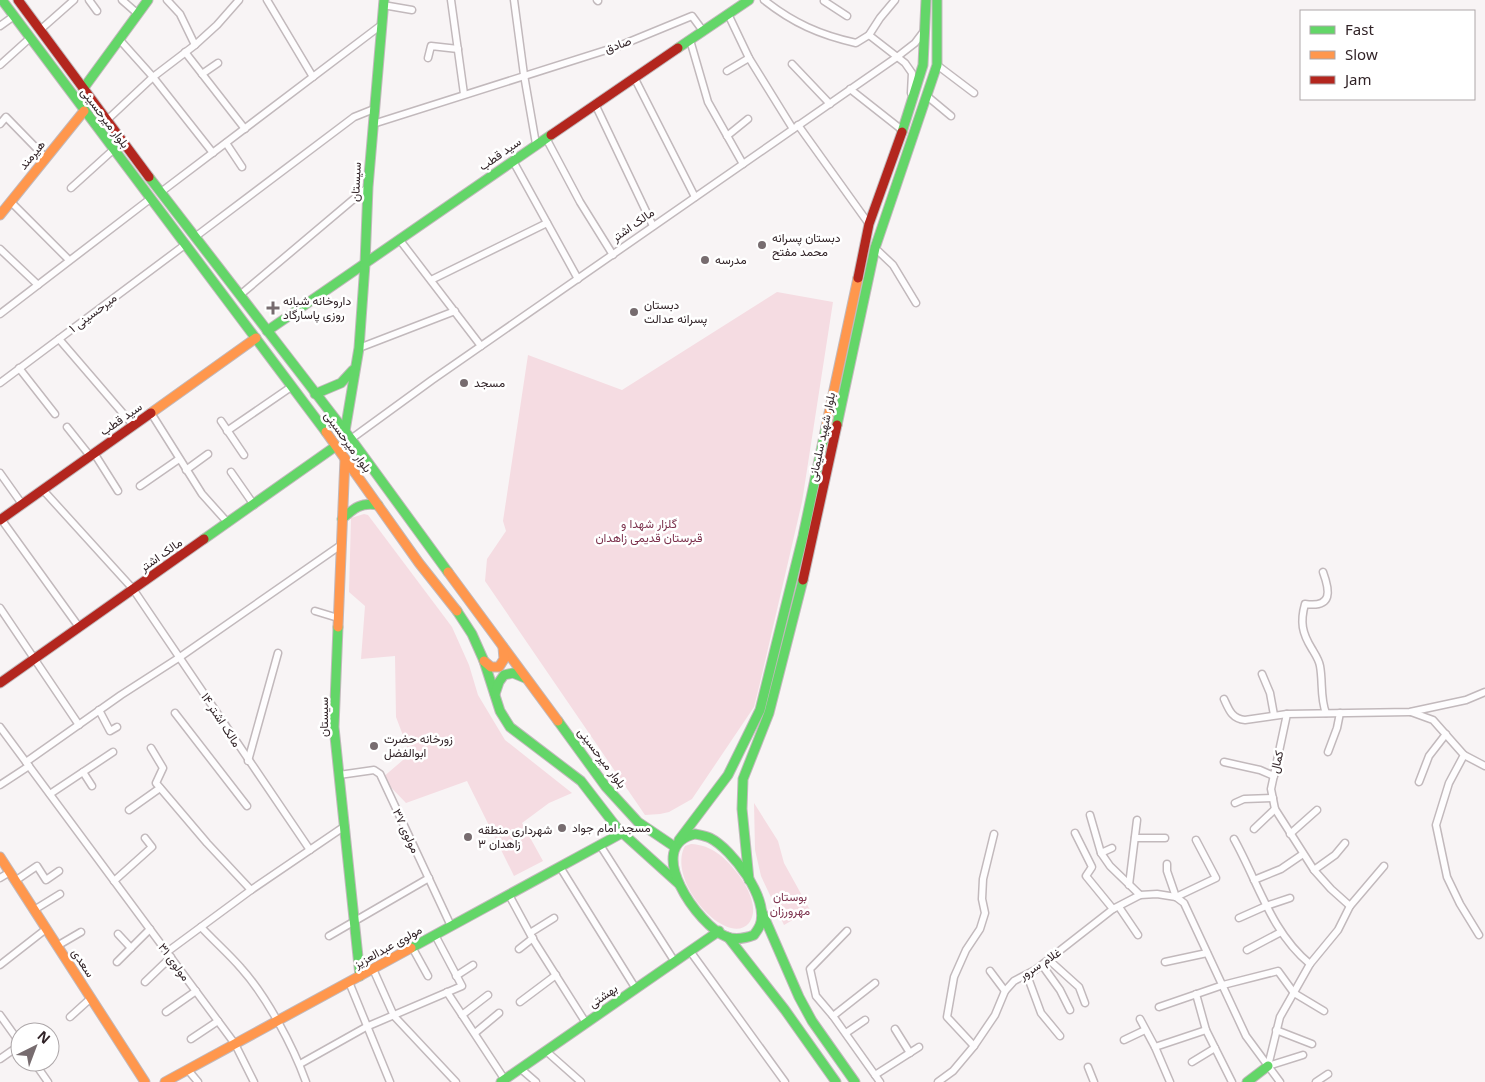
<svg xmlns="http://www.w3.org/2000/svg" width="1485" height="1082" font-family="'Noto Sans',Vazirmatn,sans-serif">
<rect width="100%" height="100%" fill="#f8f4f5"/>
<g fill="#f5dce2">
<path d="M777 292 833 302 802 502 760 683 754 707 692 799 669 812 660 814 645 815 485 581 487 559 506 531 503 521 528 355 622 390Z"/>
<path d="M364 514 368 515 452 627 469 665 478 695 505 740 572 793 549 803 522 823 543 861 514 876 467 781 406 803 382 778 410 754 396 717 395 656 361 659 365 606 349 592 351 518Z"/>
<path d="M754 803 778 841 784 863 810 910 784 925 761 876 755 850Z"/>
<path d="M691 844C712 845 726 858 738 874 747 886 760 909 749 923 745 928 738 930 731 928 704 921 670 873 685 846Z"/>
</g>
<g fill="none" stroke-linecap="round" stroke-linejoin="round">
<defs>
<g id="street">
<path d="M89 0 97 11"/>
<path d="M122 0 138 14"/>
<path d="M167 0 180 14 195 45"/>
<path d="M267 0 313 77"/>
<path d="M451 0 464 94"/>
<path d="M514 0 524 75 536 144"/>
<path d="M597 0 598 1"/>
<path d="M764 0C793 23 820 35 856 43L869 35 905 63 912 73 911 93"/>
<path d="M824 1 847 16"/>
<path d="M383 5 412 10"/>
<path d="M728 14 749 58 793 129"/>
<path d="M0 26 14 16"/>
<path d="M40 30 74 0"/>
<path d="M869 35 880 18 895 0"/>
<path d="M119 39 153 77 213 153"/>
<path d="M690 40 708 102 743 164"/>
<path d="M185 52 245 129"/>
<path d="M428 58 431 46 458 49"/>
<path d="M792 64 830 104"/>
<path d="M0 65 30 38"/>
<path d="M937 65 974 93"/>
<path d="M727 71 749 58"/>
<path d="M202 74 218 63"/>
<path d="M634 77 695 197"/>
<path d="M850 89 902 130"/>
<path d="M927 96 951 116"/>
<path d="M595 104 653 226"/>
<path d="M107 120 153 77 195 45 217 25 239 0"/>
<path d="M0 124 6 117 46 158"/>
<path d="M373 124 619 46 692 16 703 31"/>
<path d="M798 125 869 224"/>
<path d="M727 136 748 119"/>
<path d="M546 138 580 202 613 255"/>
<path d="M226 143 242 167"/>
<path d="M513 161 578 279"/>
<path d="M71 188 113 150"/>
<path d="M161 192 380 26"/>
<path d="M11 202 69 260"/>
<path d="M195 237 354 117 374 109"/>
<path d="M399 239 481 346"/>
<path d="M875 248 893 265 916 303"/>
<path d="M0 249 38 285"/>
<path d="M431 280 547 223"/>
<path d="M240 295 368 187"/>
<path d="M0 314 150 199"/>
<path d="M59 339 133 425"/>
<path d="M359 348 455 311"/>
<path d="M19 368 55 414"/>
<path d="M0 383 186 244"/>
<path d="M151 413 202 494 228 523"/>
<path d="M221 421 244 455"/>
<path d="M67 427 90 456"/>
<path d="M227 431 291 387"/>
<path d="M351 439 432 380 897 57 915 43 924 31"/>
<path d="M94 453 118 491"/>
<path d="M186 470 208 454"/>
<path d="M231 472 254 505"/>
<path d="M0 473 22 504"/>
<path d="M140 486 179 459"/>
<path d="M43 490 133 589 310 850"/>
<path d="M1 519 79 627"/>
<path d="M1323 572C1330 591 1333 608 1305 604 1300 622 1302 633 1312 649 1315 654 1319 660 1320 666 1323 682 1320 698 1326 713"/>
<path d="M0 608 79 725"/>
<path d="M315 611 338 618"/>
<path d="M1262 674 1270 693 1274 715"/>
<path d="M1224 699C1229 710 1232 719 1245 720L1287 714"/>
<path d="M99 710 110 731 117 727"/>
<path d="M1411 712 1433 720 1464 755 1449 783 1436 825 1447 877 1460 904 1479 935"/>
<path d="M175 713 247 806"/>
<path d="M0 727 235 1044 254 1082"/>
<path d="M151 748 163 768 156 783 207 843 251 890"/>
<path d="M1328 752 1337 728 1340 713"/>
<path d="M1464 755 1485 766"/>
<path d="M248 761 278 653"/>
<path d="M26 762 121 695 180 657 341 545"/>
<path d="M1224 762 1260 770 1274 776"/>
<path d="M83 772 92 786"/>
<path d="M339 775 374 770 380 774 451 926"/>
<path d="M1419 782 1429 756 1446 734"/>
<path d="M0 785 29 766"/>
<path d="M50 794 113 752"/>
<path d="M1235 803 1244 799 1273 798"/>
<path d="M129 810 160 788"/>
<path d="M1090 815 1101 853 1110 866 1140 895"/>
<path d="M1254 829 1275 809"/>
<path d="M1075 833 1092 867 1086 876 1113 909"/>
<path d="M1290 834 1317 810"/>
<path d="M1135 838H1165"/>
<path d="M1234 839C1258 882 1271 932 1310 964"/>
<path d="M600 845 675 962"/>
<path d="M1101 853 1112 848"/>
<path d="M1167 864V871L1176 897"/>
<path d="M560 867 636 989"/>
<path d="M1314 870 1335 855 1345 843"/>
<path d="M0 878 10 872"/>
<path d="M1254 880 1281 869 1303 854"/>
<path d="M15 881 37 866 46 880 59 871"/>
<path d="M114 881 152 847 145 838"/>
<path d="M1129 885 1137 820"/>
<path d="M509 895 534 941 586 1023"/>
<path d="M1176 897 1216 878 1196 840"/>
<path d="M1350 906 1331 889 1314 870 1275 809 1271 789 1287 714 1410 712 1466 700 1485 692"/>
<path d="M1119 907 1138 935"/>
<path d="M34 910 60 894"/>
<path d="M1239 918 1266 906 1290 898"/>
<path d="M201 927C214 941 229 954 241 968 267 997 293 1046 306 1082"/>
<path d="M847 931 810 969 816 996 833 1016 880 1082"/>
<path d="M530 933 554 918"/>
<path d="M118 934 131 948"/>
<path d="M329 936 429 878"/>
<path d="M57 946 81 932"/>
<path d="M412 947 428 976"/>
<path d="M519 949 533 938"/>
<path d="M1247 950 1281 932"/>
<path d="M690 951 785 1082"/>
<path d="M167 952 251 890 345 826"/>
<path d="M1049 960 1079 987 1085 1003"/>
<path d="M117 962 150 929"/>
<path d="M1165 962 1207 953"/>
<path d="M0 965 46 929"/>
<path d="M1042 965 1060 990 1070 1010"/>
<path d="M373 969 394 1016 456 1082"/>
<path d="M990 971 1005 991"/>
<path d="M1027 975 1041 1013 1060 1036"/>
<path d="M456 976 473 965"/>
<path d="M145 982 171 957"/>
<path d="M349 982 390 1082"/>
<path d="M447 992 505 1080"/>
<path d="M1196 994 1206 1030 1232 1082"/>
<path d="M520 1002 556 975"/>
<path d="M1159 1007 1223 985 1278 971 1294 993 1324 1011"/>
<path d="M166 1012 196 991"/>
<path d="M0 1015 20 1043"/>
<path d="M462 1015 488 995"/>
<path d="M833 1016 875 983"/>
<path d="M70 1017 91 998"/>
<path d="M1140 1019 1155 1047 1170 1082"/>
<path d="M895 1029 910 1053"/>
<path d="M1276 1030 1312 1044"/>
<path d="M475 1033 499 1013"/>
<path d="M846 1033 865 1020"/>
<path d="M191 1039 218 1021"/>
<path d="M1124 1040 1145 1030"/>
<path d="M974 1046 947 1017 954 977 966 950 980 929 985 913 982 899 983 879 994 834"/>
<path d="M1155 1047 1206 1030"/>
<path d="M546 1051 581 1082"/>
<path d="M0 1059 20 1045"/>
<path d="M34 1062 48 1082"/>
<path d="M1192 1062 1215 1048"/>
<path d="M300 1064 366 1027 462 986 435 935"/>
<path d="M1268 1066 1280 1017 1310 964 1338 930 1350 906 1384 866"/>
<path d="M1268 1066 1303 1055"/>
<path d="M1088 1067 1094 1082"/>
<path d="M521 1069 536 1082"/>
<path d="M188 1070 198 1082"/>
<path d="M875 1075 919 1047"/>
<path d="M938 1082 953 1071 974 1046 995 1015 1005 991 1014 981 1035 970 1113 909 1140 895 1157 894 1176 897 1184 903 1246 1036 1280 1082"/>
<path d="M1316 1082 1328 1074"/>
</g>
<g id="fast">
<path d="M2 0 326 432"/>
<path d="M678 48 749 0"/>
<path d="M83 89 148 0"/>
<path d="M902 132 923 65 926 0"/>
<path d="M149 177 351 439 448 572"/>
<path d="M267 331 551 135"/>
<path d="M315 394 341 383 353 370"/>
<path d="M837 425 875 248 937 65V0"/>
<path d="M345 431 359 348 365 264 368 187 384 0"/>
<path d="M342 519C354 508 361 502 378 505"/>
<path d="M204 539 336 446"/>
<path d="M457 611 472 634 484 661 500 711 510 727 581 781 618 829 679 884"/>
<path d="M338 627 334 727 360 976"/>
<path d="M495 694 499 682 504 675 513 673 525 678"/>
<path d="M558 721 606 787 638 822 675 847"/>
<path d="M695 834C700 835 706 836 710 838 732 849 770 899 760 925 759 928 756 932 754 935 746 938 736 940 727 937 698 926 642 846 695 834Z"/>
<path d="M679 840 728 775 760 710 803 536 826 427"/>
<path d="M749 880 742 809 743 779 769 713 803 580"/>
<path d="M762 912 799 997 812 1021 855 1082"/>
<path d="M728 937 785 1010 836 1082"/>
<path d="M411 948 622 833"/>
<path d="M501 1082 719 931"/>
<path d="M1247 1082 1268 1066"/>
</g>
<g id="slow">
<path d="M0 215 84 111"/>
<path d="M151 413 256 338"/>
<path d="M826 427 858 278"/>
<path d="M326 432 419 563 457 611"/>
<path d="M448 572 558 721"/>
<path d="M338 627 345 458"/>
<path d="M484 661 491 667H499L504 659 503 647"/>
<path d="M0 857 145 1082"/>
<path d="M165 1082 411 948"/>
</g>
<g id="jam">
<path d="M18 0 149 177"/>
<path d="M551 135 678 48"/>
<path d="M858 278 869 224 902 132"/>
<path d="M0 520 151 413"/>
<path d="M803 580 837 425"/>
<path d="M0 683 204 539"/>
</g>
</defs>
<use href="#street" stroke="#c2b9bc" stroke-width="9"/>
<use href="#fast" stroke="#c2b9bc" stroke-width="11"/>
<use href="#slow" stroke="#c2b9bc" stroke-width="11"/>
<use href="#jam" stroke="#c2b9bc" stroke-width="11"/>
<use href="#street" stroke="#fefdfe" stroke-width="6"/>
<use href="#fast" stroke="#63d668" stroke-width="9"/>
<use href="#slow" stroke="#ff974d" stroke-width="9"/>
<use href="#jam" stroke="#b3261e" stroke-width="9"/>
</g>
<g fill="#776c6f" stroke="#fff" stroke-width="2">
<circle cx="762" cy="245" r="5"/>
<circle cx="705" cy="260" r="5"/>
<path d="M270.5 300.5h5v5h5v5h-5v5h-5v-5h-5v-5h5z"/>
<circle cx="634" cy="312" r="5"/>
<circle cx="464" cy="383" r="5"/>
<circle cx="374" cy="746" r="5"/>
<circle cx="562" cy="828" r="5"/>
<circle cx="468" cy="837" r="5"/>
</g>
<g text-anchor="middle" stroke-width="5" stroke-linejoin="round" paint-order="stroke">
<g font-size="12" fill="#312327" stroke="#fff">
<text transform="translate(618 45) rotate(-20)" y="4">صادق</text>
<text transform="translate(105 118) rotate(53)" y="4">بلوار میرحسینی</text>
<text transform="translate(500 154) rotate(-35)" y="4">سید قطب</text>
<text transform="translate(32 155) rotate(-51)" y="4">هیرمند</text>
<text transform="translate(356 182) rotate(-87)" y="4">سیستان</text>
<text transform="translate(633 225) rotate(-35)" y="4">مالک اشتر</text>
<text transform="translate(93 313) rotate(-37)" y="4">میرحسینی ۱</text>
<text transform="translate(121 419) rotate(-35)" y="4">سید قطب</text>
<text transform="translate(822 437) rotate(-78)" y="4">بلوار شهید سلیمانی</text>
<text transform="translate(348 442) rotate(54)" y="4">بلوار میرحسینی</text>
<text transform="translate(161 555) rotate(-35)" y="4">مالک اشتر</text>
<text transform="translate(324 717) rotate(-90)" y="4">سیستان</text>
<text transform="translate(221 720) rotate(57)" y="4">مالک اشتر ۱۴</text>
<text transform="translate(602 758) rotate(53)" y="4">بلوار میرحسینی</text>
<text transform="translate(1277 762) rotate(-77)" y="4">کمال</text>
<text transform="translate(406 831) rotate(65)" y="4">مولوی ۳۷</text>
<text transform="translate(388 947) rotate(-29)" y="4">مولوی عبدالعزیز</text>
<text transform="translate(174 962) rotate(53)" y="4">مولوی ۳۱</text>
<text transform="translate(83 963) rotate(57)" y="4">سعدی</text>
<text transform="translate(1040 964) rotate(-33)" y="4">غلام سرور</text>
<text transform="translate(603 996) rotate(-35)" y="4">بهشتی</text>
</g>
<g font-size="12" fill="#312327" stroke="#fff" text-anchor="start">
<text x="772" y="242">دبستان پسرانه<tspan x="772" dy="14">محمد مفتح</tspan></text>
<text x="715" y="264">مدرسه</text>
<text x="283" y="305">داروخانه شبانه<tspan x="283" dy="14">روزی پاسارگاد</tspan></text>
<text x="644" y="309">دبستان<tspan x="644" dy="14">پسرانه عدالت</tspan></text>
<text x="474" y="387">مسجد</text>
<text x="384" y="743">زورخانه حضرت<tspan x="384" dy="14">ابوالفضل</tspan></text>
<text x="572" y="832">مسجد امام جواد</text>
<text x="478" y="834">شهرداری منطقه<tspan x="478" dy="14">۳ زاهدان</tspan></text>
</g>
<g font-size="12" fill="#7d334e" stroke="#fff">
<text x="649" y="528">گلزار شهدا و<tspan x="649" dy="14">قبرستان قدیمی زاهدان</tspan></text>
<text x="790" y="901">بوستان<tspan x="790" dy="14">مهرورزان</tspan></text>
</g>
</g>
<rect x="1300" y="10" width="175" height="90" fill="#ffffff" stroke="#ada7a9"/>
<rect x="1310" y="26" width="25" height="8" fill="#63d668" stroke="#ada7a9"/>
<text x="1345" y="35" font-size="15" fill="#312327">Fast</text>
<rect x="1310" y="51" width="25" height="8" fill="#ff974d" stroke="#ada7a9"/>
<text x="1345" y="60" font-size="15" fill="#312327">Slow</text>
<rect x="1310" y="76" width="25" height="8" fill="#b3261e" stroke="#ada7a9"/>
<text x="1345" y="85" font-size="15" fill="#312327">Jam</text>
<g transform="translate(35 1047) rotate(42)"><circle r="24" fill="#ffffff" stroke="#ada7a9"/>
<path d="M0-4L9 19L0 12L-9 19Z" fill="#776c6f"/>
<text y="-8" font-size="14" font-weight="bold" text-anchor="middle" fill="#312327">N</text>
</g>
</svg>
